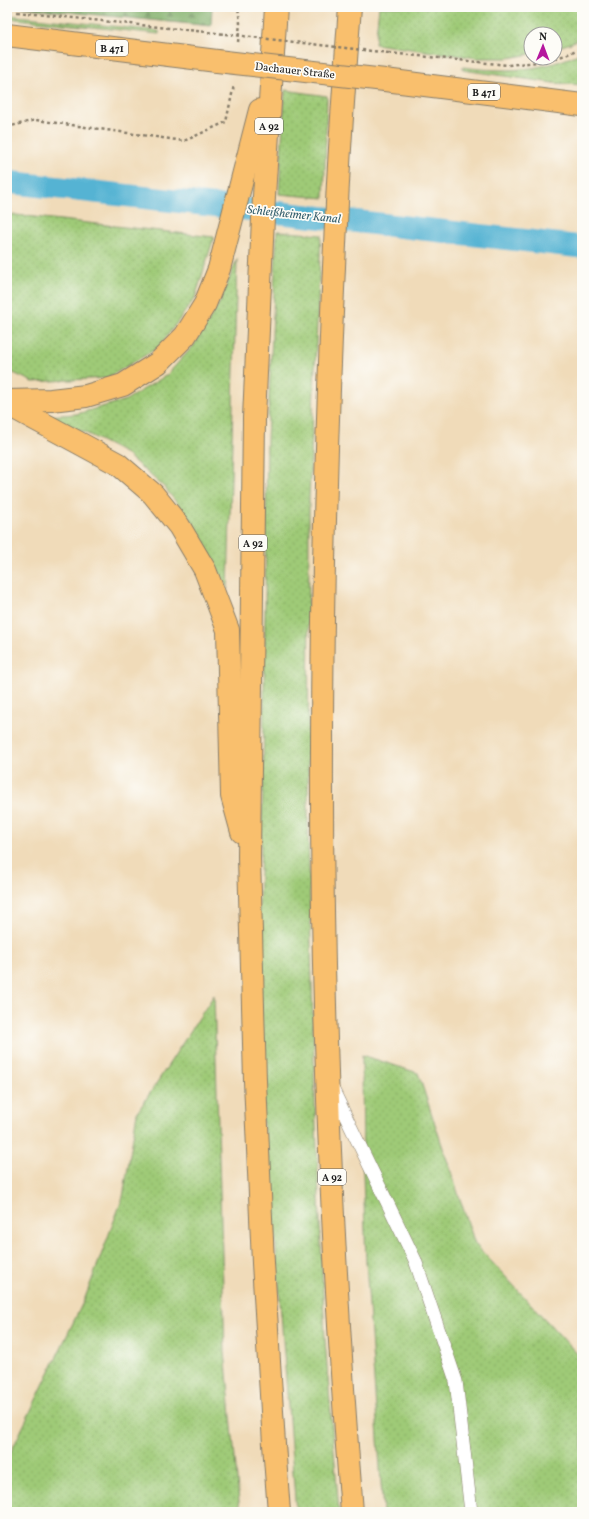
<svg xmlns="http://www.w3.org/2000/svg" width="589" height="1519" font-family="Vollkorn,serif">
<defs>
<pattern id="grass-dots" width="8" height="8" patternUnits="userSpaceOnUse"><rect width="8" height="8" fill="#9fca77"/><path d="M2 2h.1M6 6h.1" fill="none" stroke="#88ad66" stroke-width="1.8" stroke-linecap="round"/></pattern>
<pattern id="forest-firs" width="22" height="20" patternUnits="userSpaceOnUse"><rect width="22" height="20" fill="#7fae68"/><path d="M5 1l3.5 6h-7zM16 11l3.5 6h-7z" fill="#678d55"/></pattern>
</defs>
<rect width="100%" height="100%" fill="#fdfcf7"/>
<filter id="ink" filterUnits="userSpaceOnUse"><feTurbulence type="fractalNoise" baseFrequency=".025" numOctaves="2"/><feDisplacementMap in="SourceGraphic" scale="8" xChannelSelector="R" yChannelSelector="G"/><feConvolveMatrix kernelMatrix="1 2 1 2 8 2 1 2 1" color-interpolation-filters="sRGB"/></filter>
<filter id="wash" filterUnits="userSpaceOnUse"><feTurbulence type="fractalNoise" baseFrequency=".012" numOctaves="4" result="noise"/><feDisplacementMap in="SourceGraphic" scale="16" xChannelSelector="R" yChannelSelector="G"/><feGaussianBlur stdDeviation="0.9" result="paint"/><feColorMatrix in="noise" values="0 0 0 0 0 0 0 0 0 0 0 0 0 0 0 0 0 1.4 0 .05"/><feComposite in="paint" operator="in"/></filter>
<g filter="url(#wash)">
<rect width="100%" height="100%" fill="#f0dbb9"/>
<g fill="url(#grass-dots)" stroke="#5e734a">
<path d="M379 7H582V37L571 43 555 48V34H531V54L508 58H477L375 44Z"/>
<path d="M7 15 159 31V34L7 18Z"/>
<path d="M582 52V85L553 83 463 70V67C504 73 545 71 582 52Z"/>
<path d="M285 90 327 96 324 198 279 194Z"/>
<path d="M7 214 214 237 195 298 159 347 107 378 33 382 7 370Z"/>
<path d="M277 231 321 235 309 499 308 826 315 1103 325 1341 339 1512H296L273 1208 254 1048 263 789 267 440Z"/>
<path d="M237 259 228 589 191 520 164 487 126 454 90 435 48 416 77 414 126 400 167 375 194 345 220 302Z"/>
<path d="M214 995 225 1352 240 1512H7V1460L85 1298 123 1197 137 1113Z"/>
<path d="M362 1055 418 1073 475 1244 582 1359V1512H383L366 1262 363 1173Z"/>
</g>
<path fill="url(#forest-firs)" stroke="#4e6542" d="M16 7H212L211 26Z"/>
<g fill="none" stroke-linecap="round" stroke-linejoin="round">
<path stroke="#55b3d3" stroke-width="23" d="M7 182 582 247"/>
</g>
</g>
<g filter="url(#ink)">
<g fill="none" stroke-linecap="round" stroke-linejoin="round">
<defs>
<path id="service" d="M331 1086 415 1260 456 1381 471 1512"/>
<g id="primary">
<path d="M7 35 217 61"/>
<path d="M385 80 582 105"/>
</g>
<g id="motorway">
<path d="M276 7 264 196 254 418 249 857 255 1081 263 1263 274 1444 279 1512"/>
<path d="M350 7C345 72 340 138 337 203 328 385 322 567 322 748 321 1003 332 1258 352 1512"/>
<path d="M7 401 51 400 86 396 123 385 158 363 185 336 205 304 219 269 260 110"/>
<path d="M7 404 118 464 153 494 179 526 205 570 228 630 232 796 242 832"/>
</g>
</defs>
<use href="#service" stroke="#867c6a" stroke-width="14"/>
<use href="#primary" stroke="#867c6a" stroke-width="24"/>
<use href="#motorway" stroke="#867c6a" stroke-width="24"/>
<g stroke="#867c6a" stroke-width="2.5" stroke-dasharray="3 3" stroke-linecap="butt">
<path d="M17 12 225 34"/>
<path d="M238 42 240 23 238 7"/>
<path d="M389 53 508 65 538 62 554 58"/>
<path d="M555 58 566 55 582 47"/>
<path d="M7 127 36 120 184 141 226 122 234 85"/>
</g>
<use href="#service" stroke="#fff" stroke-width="13"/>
<use href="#primary" stroke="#f9bf6d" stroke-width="22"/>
<use href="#motorway" stroke="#f9bf6d" stroke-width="22"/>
<defs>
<path id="primary-bridge" d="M217 61 385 80"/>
</defs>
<use href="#primary-bridge" stroke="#867c6a" stroke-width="24" stroke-linecap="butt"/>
<path stroke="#867c6a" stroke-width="2.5" stroke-dasharray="3 3" stroke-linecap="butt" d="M225 34 389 53"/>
<use href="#primary-bridge" stroke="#f9bf6d" stroke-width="22"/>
</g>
</g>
<g text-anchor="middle" stroke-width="3.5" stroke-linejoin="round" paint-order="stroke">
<g fill="#fdfcf7" stroke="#605f5e" stroke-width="1">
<rect x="96" y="40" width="32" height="16" rx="3"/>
<rect x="468" y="84" width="32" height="16" rx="3"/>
<rect x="255" y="118" width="28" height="16" rx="3"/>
<rect x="239" y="535" width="28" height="16" rx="3"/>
<rect x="318" y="1169" width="28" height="16" rx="3"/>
</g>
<g font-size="10" font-weight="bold" fill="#1c1c1c">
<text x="112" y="52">B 471</text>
<text x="484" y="96">B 471</text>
<text x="269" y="130">A 92</text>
<text x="253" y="547">A 92</text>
<text x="332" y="1181">A 92</text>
</g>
<g font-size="11" fill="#1c1c1c" stroke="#fdfcf7">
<text transform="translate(295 70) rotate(6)" y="4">Dachauer Straße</text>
</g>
<g font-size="12" font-style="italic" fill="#36606e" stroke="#fdfcf7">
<text transform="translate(294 214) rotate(6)" y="4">Schleißheimer Kanal</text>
</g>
</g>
<rect width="589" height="1519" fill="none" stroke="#fdfcf7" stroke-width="24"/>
<g transform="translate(543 46) rotate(1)"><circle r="19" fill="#fdfcf7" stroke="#a3a29f"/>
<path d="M0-3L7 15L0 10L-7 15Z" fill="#b5179e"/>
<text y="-6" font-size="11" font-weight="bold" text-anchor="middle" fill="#1c1c1c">N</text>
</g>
</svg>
